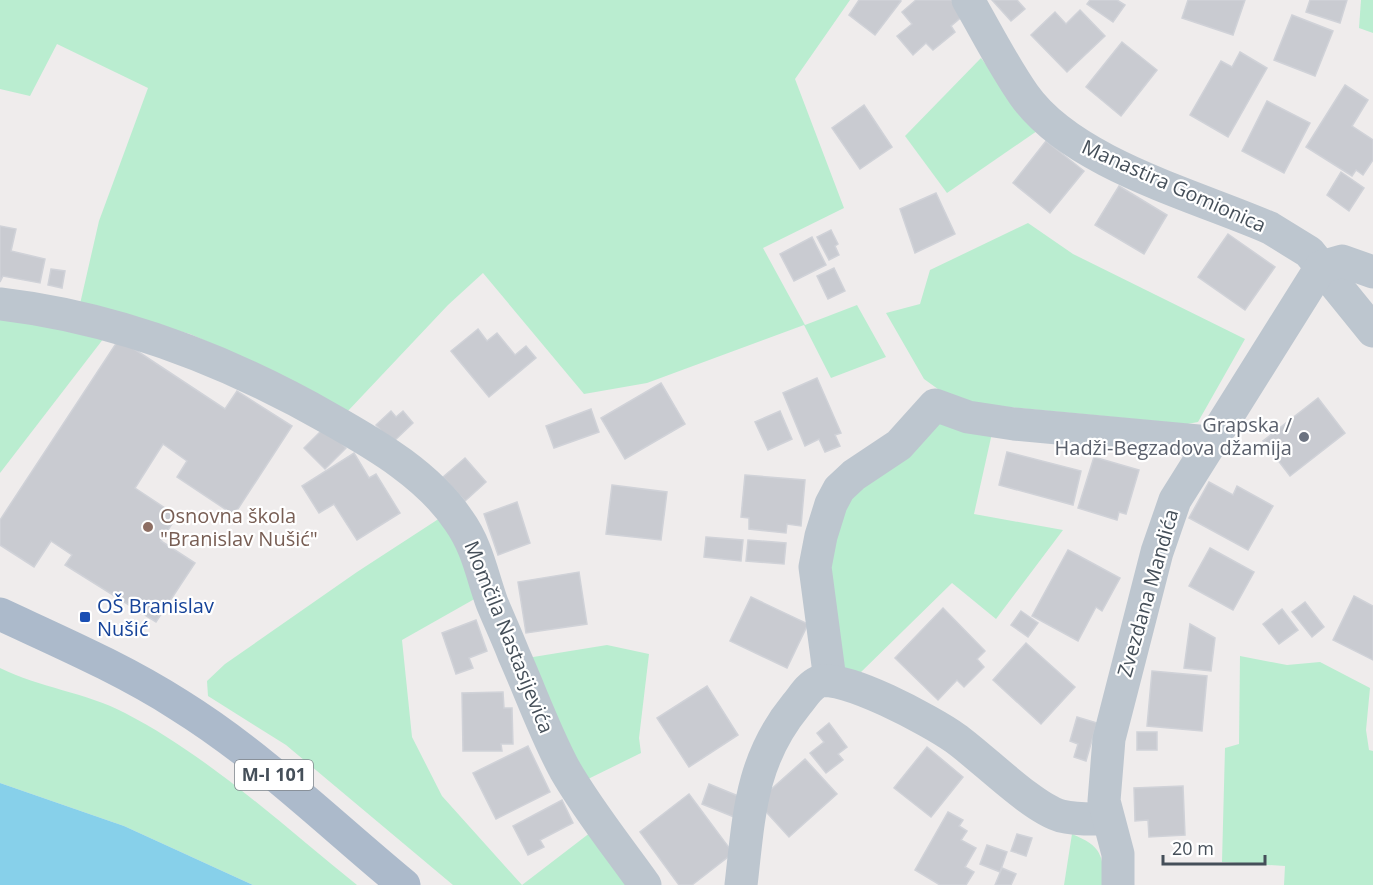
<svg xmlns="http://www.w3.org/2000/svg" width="1373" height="885" font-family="'Open Sans',sans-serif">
<rect width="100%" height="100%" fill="#efecec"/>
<g fill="#baedd0">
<path d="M0 0H850L795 79 844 208 763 248 805 325 857 305 886 357 831 378 804 325 647 383 584 394 483 273 448 305 347 412 269 369 190 334 80 304 99 221 148 88 57 44 30 96 0 89Z"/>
<path d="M1361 0H1373V33L1359 28Z"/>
<path d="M981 58 1037 131 947 193 905 136Z"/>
<path d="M1028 223 1073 254 1245 339 1198 422 1187 424 956 402 924 379 886 313 920 304 930 270Z"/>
<path d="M0 316 107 334 0 473Z"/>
<path d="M931 421 992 433 974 514 1063 530 996 619 952 583 858 675 843 667 825 569 849 489Z"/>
<path d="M440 518 462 551 478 597 402 640 412 737 442 796 522 885 595 829 630 885H453L286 745 208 696 207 681 225 664 357 572Z"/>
<path d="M607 645 649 654 639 738 641 753 584 781 527 658Z"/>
<path d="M1240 656 1287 665 1320 662 1370 688 1366 730 1369 750 1373 751V885H1284L1285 866 1222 862 1225 748 1239 744Z"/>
<path d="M0 668C40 688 85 692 125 713 210 757 282 825 357 885H253L124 826 0 783Z"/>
<path d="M1072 834C1101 846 1104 855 1103 885H1064Z"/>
</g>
<path fill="#87d0ea" d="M0 783 124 826 253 885H0Z"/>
<g fill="#c9cbd1" stroke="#d0d2d8" stroke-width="1.5">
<path d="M859 0H899L901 1 875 35 849 15Z"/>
<path d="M916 0H951L964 15 951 26 955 32 933 50 926 43 913 55 897 36 912 24 902 12Z"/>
<path d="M992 0H1017L1025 9 1011 21Z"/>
<path d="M1090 0H1117L1125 5 1113 22 1087 4Z"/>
<path d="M1188 0H1245L1233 35 1182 18Z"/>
<path d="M1310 0H1347L1340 23 1306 12Z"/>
<path d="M1080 10 1105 36 1067 72 1031 35 1055 12 1066 24Z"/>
<path d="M1292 15 1333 31 1315 76 1274 60Z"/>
<path d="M1122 42 1157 70 1121 116 1086 87Z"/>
<path d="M1240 52 1267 68 1228 137 1190 115 1221 61 1232 67Z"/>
<path d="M1345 85 1368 100 1352 126 1373 140V160L1363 175 1356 170 1352 176 1306 147Z"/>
<path d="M1267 101 1310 123 1284 173 1242 151Z"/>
<path d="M864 105 892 147 860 169 832 128Z"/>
<path d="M1046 141 1084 171 1050 213 1013 183Z"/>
<path d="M1341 172 1364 188 1349 211 1327 195Z"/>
<path d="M1119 186 1167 215 1144 254 1095 225Z"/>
<path d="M936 193 955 234 915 253 900 209Z"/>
<path d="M0 226 16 229 11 251 45 259 40 283 3 276 0 282Z"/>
<path d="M831 230 838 244 835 246 839 255 829 260 817 237Z"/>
<path d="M1228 234 1275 267 1245 310 1198 277Z"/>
<path d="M812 237 826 265 794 281 780 254Z"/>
<path d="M834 268 845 291 828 299 817 276Z"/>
<path d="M51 269 65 271 62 288 48 285Z"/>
<path d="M478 329 487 341 497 333 515 355 526 346 536 358 489 397 451 351Z"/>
<path d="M119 339 225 409 237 391 292 426 234 515 177 477 187 461 163 444 135 488 177 516 161 541 195 563 156 622 65 565 72 555 51 541 34 567 0 545V520Z"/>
<path d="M817 378 841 433 835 435 840 446 825 452 819 439 805 446 783 393Z"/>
<path d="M661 383 685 424 625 459 601 418Z"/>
<path d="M1318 398 1345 433 1290 476 1263 441Z"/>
<path d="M591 409 599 432 554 448 546 426Z"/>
<path d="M391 411 396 417 403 411 413 423 392 443 376 425Z"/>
<path d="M780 411 792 439 768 450 755 422Z"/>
<path d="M325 427 346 448 325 469 304 448Z"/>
<path d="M1007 452 1081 471 1073 505 999 485Z"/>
<path d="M354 453 369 478 376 474 400 513 357 540 334 504 319 513 302 486Z"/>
<path d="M1094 457 1139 470 1126 514 1119 512 1117 520 1078 508Z"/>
<path d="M465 458 486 482 465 501 443 477Z"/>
<path d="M745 475 805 480 801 526 787 524 786 533 749 529V518L741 517Z"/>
<path d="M1209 482 1233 495 1237 486 1273 506 1248 550 1189 518Z"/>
<path d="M612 485 667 492 661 540 606 534Z"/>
<path d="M517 502 530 543 498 555 484 514Z"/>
<path d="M706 537 743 540 741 561 704 557Z"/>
<path d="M748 540 786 543 784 564 746 561Z"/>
<path d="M1210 548 1254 572 1233 610 1189 586Z"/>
<path d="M1068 550 1120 578 1102 611 1096 607 1078 641 1032 616Z"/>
<path d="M579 572 587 624 526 633 518 582Z"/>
<path d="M1354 596 1373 606V660L1333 640Z"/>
<path d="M751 597 808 624 787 668 730 641Z"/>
<path d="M1305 602 1324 627 1312 637 1292 612Z"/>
<path d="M943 608 985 651 977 659 984 667 964 687 957 680 938 700 895 658Z"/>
<path d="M1282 609 1298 630 1279 644 1263 624Z"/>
<path d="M1021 611 1038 623 1028 637 1011 625Z"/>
<path d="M476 620 487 651 469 658 473 668 456 674 442 633Z"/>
<path d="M1190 624 1215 638 1211 671 1184 668Z"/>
<path d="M1026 643 1075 687 1041 724 993 680Z"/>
<path d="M1152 671 1207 676 1202 731 1147 726Z"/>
<path d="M707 686 738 735 689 767 657 718Z"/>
<path d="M503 692 504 708H512L513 744H501L502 751H463L462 693Z"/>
<path d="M1077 717 1097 723 1086 761 1074 757 1078 744 1070 741Z"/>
<path d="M829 723 847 747 838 754 843 760 826 773 810 753 824 742 817 733Z"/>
<rect x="1137" y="732" width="20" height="18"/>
<path d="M528 746 550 792 496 819 473 773Z"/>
<path d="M927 747 963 777 931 817 894 788Z"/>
<path d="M805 759 837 794 789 837 757 802Z"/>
<path d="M709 784 743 798 734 817 702 804Z"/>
<path d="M1183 786 1185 835 1149 837 1148 820 1135 821 1134 788Z"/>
<path d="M689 794 733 853 692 885H679L640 832Z"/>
<path d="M562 800 573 823 540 840 544 847 528 855 513 826Z"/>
<path d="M948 812 963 820 959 826 967 831 961 840 976 848 965 867 974 872 966 885H940L915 870Z"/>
<path d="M1017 834 1032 838 1026 856 1011 851Z"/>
<path d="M987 845 1007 852 1000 872 980 864Z"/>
<path d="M1002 868 1016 874 1011 885H995Z"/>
</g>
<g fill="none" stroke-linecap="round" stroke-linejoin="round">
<g stroke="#bdc6cf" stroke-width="33">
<path d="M968 0C986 31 1003 65 1024 95 1072 163 1194 195 1270 228L1309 252 1373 331"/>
<path d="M0 304C119 318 229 361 332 420 378 446 429 476 459 521 477 546 482 575 492 603 499 620 507 637 514 655 531 693 545 733 565 770 588 810 618 847 645 885"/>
<path d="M830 680 815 567 821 536 831 504 839 489 854 475 899 445 935 405 968 417 1014 424 1209 442"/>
<path d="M741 885C749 817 750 761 796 705 802 698 809 686 818 682 841 672 933 722 955 738 982 757 1032 808 1061 816 1076 820 1092 819 1107 819"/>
<path d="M1118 885V854L1104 801 1109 739 1157 552 1175 500 1321 267 1342 261 1373 272"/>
</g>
<path stroke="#acbacb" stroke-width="33" d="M0 614C60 642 123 669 179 705 261 756 330 824 404 885"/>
</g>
<circle fill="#6b7280" stroke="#fff" stroke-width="2" cx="1304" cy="437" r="6"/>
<circle fill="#8d6e63" stroke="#fff" stroke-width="2" cx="148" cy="527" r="6"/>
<rect fill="#1a4fb4" stroke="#fff" stroke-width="2" x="79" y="611" width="12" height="12" rx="3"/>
<g text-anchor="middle" stroke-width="4.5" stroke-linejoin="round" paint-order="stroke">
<rect fill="#fff" stroke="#7d848b" stroke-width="1.5" x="235" y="760" width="78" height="30" rx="4.5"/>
<g font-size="18" font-weight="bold" fill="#454f59">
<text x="274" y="781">M-I 101</text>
</g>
<g font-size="20" fill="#454f59" stroke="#fff">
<text transform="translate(1174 186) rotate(24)" y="7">Manastira Gomionica</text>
<text transform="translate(1148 593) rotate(-74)" y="7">Zvezdana Mandića</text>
<text transform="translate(509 637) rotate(68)" y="7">Momčila Nastasijevića</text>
</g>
<g font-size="20" fill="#5b616d" stroke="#fff" text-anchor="end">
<text x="1292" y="432">Grapska /<tspan x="1292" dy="23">Hadži-Begzadova džamija</tspan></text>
</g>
<g font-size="20" fill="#785e54" stroke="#fff" text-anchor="start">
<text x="160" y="523">Osnovna škola<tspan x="160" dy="23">"Branislav Nušić"</tspan></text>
</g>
<g font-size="20" fill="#164399" stroke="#fff" text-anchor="start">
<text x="97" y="613">OŠ Branislav<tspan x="97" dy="23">Nušić</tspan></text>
</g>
</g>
<path d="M1163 855v9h102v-9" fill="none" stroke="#454f59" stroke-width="3"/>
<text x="1172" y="855" font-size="18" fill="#454f59" stroke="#ffffff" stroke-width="4.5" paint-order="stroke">20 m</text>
</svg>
